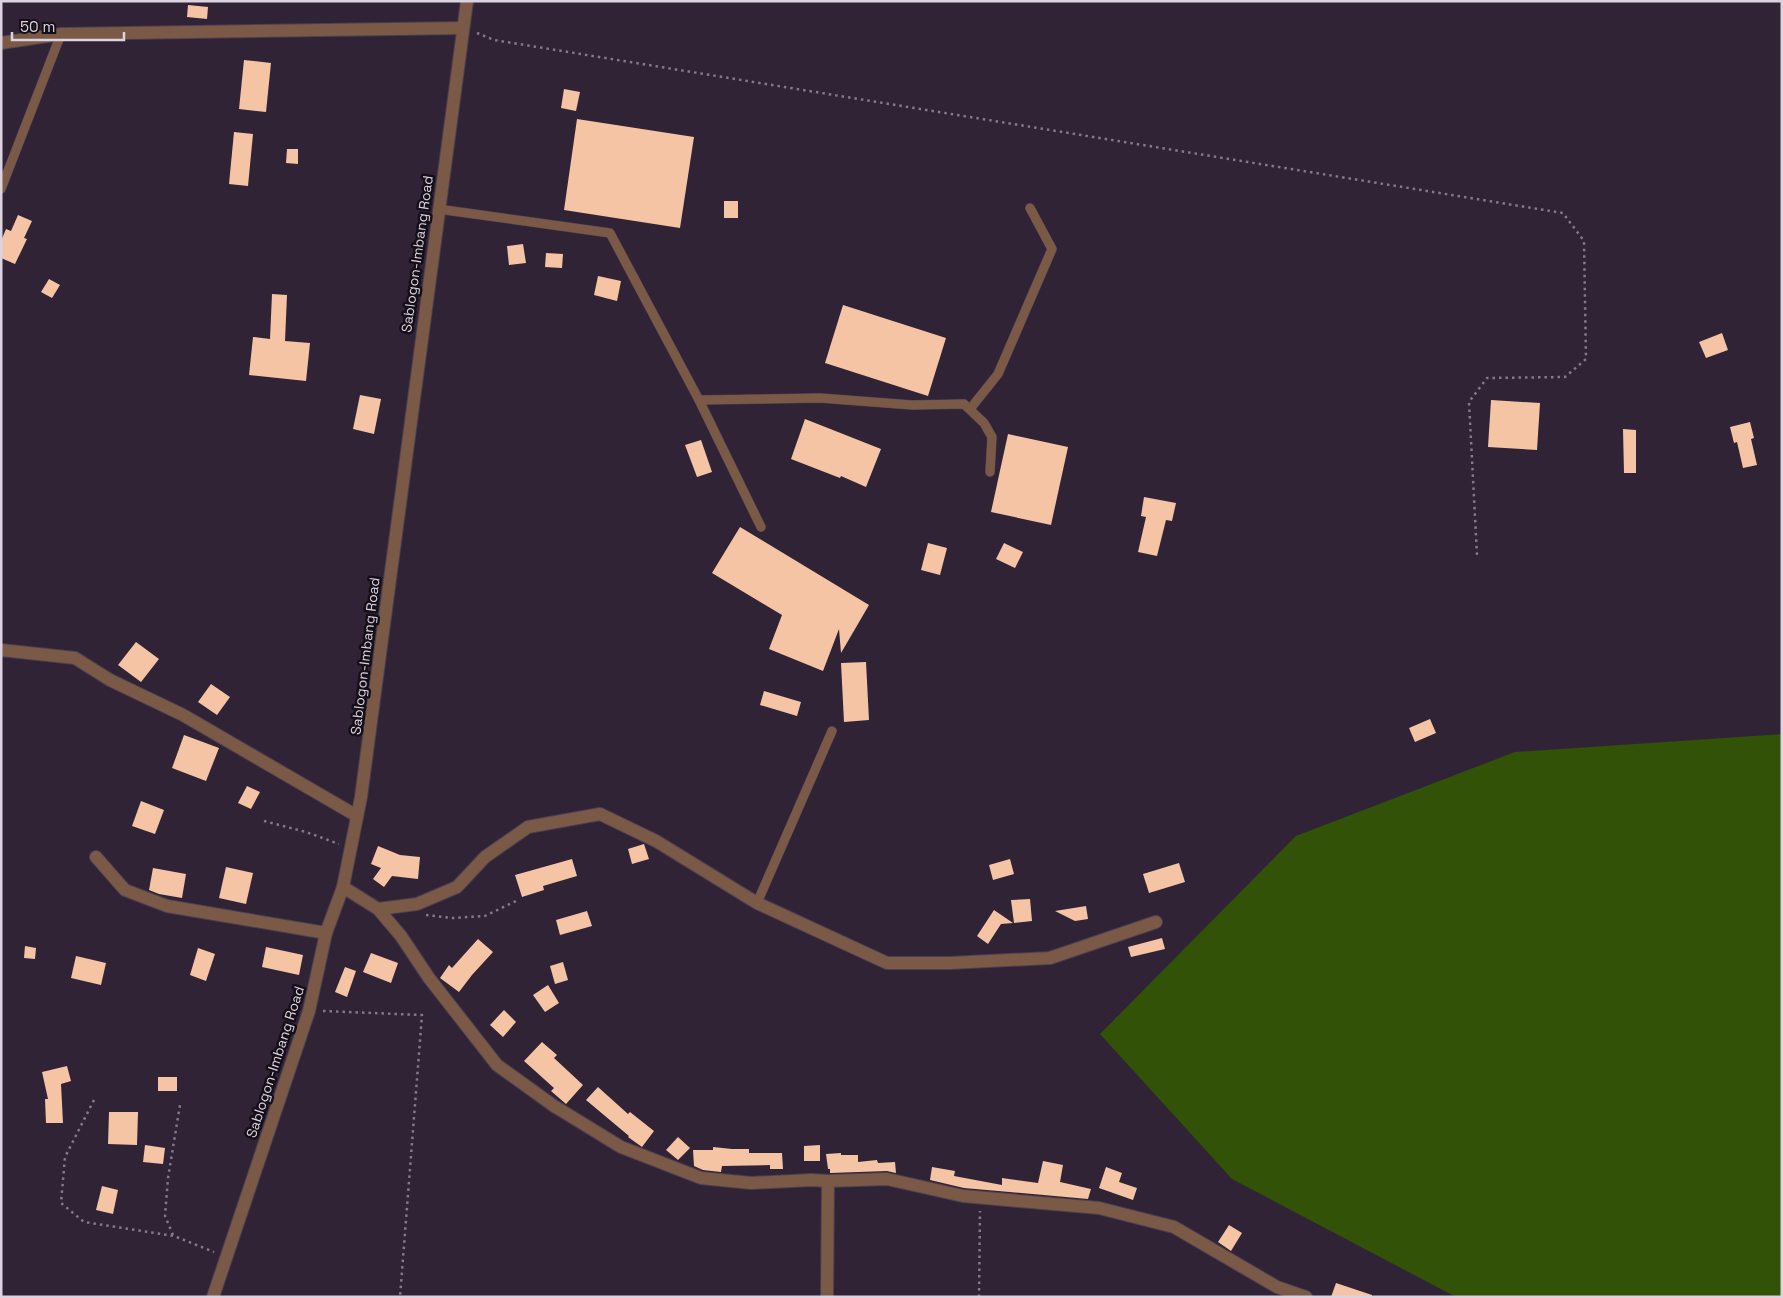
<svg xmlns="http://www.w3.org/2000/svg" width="1783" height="1298" font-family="'Space Grotesk',sans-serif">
<rect width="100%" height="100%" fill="#312336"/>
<path fill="#325307" d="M1782 734V1297H1456L1232 1179 1100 1034 1296 836 1515 752Z"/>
<g fill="#f5c4a5">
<path d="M188 5 208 7 207 19 187 17Z"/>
<path d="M244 60 271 63 266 112 239 109Z"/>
<path d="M564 89 580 92 576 111 561 108Z"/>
<path d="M577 119 694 137 680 228 564 210Z"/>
<path d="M234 132 253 134 248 186 229 184Z"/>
<path d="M287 149H298V164L286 163Z"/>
<rect x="724" y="201" width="14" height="17"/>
<path d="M18 215 32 221 24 238 27 239 15 264 1 258V241L6 229 11 231Z"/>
<path d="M523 244 526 263 509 265 507 246Z"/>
<path d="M546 253 563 254 562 268 545 267Z"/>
<path d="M598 276 621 281 617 301 594 295Z"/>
<path d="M49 279 60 285 52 298 41 292Z"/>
<path d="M272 294 287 295 285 341 310 343 306 381 249 375 253 337 270 339Z"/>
<path d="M843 305 946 338 928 396 825 363Z"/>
<path d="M1722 333 1728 350 1706 358 1699 342Z"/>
<path d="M360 395 381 399 374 434 353 429Z"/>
<path d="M1491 400 1540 403 1537 450 1488 447Z"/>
<path d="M805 419 881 449 866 487 841 476 840 478 791 459Z"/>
<path d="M1750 422 1754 438 1751 439 1757 465 1743 468 1737 442 1734 443 1730 427Z"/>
<path d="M1623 429 1636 430V473H1624Z"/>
<path d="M1008 434 1068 447 1051 525 991 512Z"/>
<path d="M701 440 712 472 697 477 685 445Z"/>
<path d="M1144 497 1176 503 1172 521 1166 520 1157 556 1138 552 1146 517 1141 516Z"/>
<path d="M740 527 869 605 841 653 839 629 823 671 769 649 782 615 712 573Z"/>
<path d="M928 543 947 548 940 575 921 570Z"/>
<path d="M1004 543 1023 552 1015 568 996 559Z"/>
<path d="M136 642 159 659 141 682 118 665Z"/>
<path d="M866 662 869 720 844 722 841 663Z"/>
<path d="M211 684 230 697 217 715 198 702Z"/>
<path d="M764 691 801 702 797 716 760 705Z"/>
<path d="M1430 719 1436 733 1415 742 1409 728Z"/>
<path d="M184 735 219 748 206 781 172 768Z"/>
<path d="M247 786 260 792 251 809 238 803Z"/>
<path d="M141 801 164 810 155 834 132 826Z"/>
<path d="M644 844 649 859 632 864 628 849Z"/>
<path d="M378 846 400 855 420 857 418 879 392 876 384 887 373 879 381 868 371 864Z"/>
<path d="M572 859 577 876 543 886 544 890 522 897 515 875Z"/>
<path d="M1010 859 1014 874 993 880 989 865Z"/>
<path d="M1179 863 1185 882 1149 893 1143 874Z"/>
<path d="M226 867 253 873 246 904 219 898Z"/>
<path d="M153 868 186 874 182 898 159 894 149 890Z"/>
<path d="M1030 899 1032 921 1014 923 1011 900Z"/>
<path d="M1086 906 1088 919 1075 921 1055 911Z"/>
<path d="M994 910 1013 923 1001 924 988 944 977 936Z"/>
<path d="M587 911 592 926 560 935 556 920Z"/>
<path d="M1162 938 1165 949 1131 957 1128 947Z"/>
<path d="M478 939 493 952 472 975 459 992 440 978 449 965 452 968Z"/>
<path d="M25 946 36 948 35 959 24 958Z"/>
<path d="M266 947 303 955 299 975 262 967Z"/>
<path d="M198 948 215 954 206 981 190 975Z"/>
<path d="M371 953 398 963 391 983 363 972Z"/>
<path d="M76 956 106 963 101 985 71 978Z"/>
<path d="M563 962 568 980 555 984 550 966Z"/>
<path d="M345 967 356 971 347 997 335 992Z"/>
<path d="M548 985 559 1003 545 1012 533 995Z"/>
<path d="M504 1010 516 1022 503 1037 490 1025Z"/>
<path d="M542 1042 557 1055 554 1058 583 1085 566 1104 551 1091 554 1088 524 1061Z"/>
<path d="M67 1066 71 1081 61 1084 63 1123H46L45 1099H48L42 1072Z"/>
<rect x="158" y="1077" width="19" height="14"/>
<path d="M598 1087 628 1114 630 1112 654 1131 642 1147 628 1137 629 1136 586 1100Z"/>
<path d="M109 1112H138L137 1145 108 1144Z"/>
<path d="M678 1137 690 1148 678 1160 666 1150Z"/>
<path d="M145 1145 165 1148 163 1164 143 1162Z"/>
<path d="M820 1145V1161H804V1146Z"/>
<path d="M713 1147 732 1149H749V1153H782L783 1169H770V1165L722 1166 721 1172 703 1170 694 1166 693 1150H713Z"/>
<path d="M841 1153V1155H858V1162L877 1160 878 1163 895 1162 896 1173 887 1171 830 1173V1169H828L826 1154Z"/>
<path d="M1043 1161 1063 1165 1060 1182 1091 1189 1088 1199 964 1188 930 1180 932 1167 955 1171 954 1176 1002 1185V1178L1038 1183Z"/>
<path d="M1106 1167 1122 1173 1119 1182 1137 1188 1133 1200 1099 1188Z"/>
<path d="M102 1186 118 1190 113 1214 96 1210Z"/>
<path d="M1229 1225 1242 1233 1231 1251 1218 1242Z"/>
<path d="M1336 1283 1372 1295V1297H1331Z"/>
</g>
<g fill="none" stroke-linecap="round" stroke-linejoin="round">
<defs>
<g id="service">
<path d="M1 189 61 34"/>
<path d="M438 209 610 233 699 400 820 398 912 405 964 404 984 423 992 437 990 472"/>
<path d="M699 400 761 527"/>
<path d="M970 409 998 374 1052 249 1030 208"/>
<path d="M757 903 832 731"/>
</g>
<g id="minor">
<path d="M1 43 61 34 463 28"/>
<path d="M1 650 75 658 110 680 183 715 357 816"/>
<path d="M96 857 125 890 167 906 326 933"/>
<path d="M343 887 378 909 401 936 429 978 497 1065 554 1106 621 1147 701 1178 751 1183 811 1180 828 1181 887 1179 963 1196 1099 1208 1174 1227 1277 1287 1306 1297"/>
<path d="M378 909 417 904 457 887 485 857 528 827 600 814 656 841 757 903 887 963H950L1050 958 1156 922"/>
<path d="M213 1297 309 1011 326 933 343 887 361 797 467 1"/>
<path d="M827 1297 828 1181"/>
</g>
</defs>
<use href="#service" stroke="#4c3f51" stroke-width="10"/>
<use href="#minor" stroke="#4c3f51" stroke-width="14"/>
<g stroke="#857989" stroke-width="2.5" stroke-dasharray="2.5 4" stroke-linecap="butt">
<path d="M477 33 494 40 1563 213 1584 241 1586 359 1565 377 1487 378 1469 402 1477 555"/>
<path d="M264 821 306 832 339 844"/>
<path d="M426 915 453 918 485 916 518 900"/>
<path d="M323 1011 422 1015 400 1297"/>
<path d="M94 1100 65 1157 61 1203 84 1222 174 1236 214 1252"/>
<path d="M173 1235 165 1216 168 1178 180 1105"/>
<path d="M979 1297 980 1211"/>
</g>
<use href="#service" stroke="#7a5947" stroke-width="9"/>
<use href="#minor" stroke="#7a5947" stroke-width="12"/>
</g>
<g text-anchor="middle" stroke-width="5" stroke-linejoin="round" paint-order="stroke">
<g font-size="14" fill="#dcd3e0" stroke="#150f18">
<text transform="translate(417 254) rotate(-82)" y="5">Sablogon-Imbang Road</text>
<text transform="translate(365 656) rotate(-83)" y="5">Sablogon-Imbang Road</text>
<text transform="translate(275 1062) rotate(-72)" y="5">Sablogon-Imbang Road</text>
</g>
</g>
<rect width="1783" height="1298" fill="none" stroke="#dcd3e0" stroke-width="5"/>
<path d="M12 32v8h112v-8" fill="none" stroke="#dcd3e0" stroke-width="2.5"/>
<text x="20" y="32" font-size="15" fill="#dcd3e0" stroke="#150f18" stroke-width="4" paint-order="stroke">50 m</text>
</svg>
